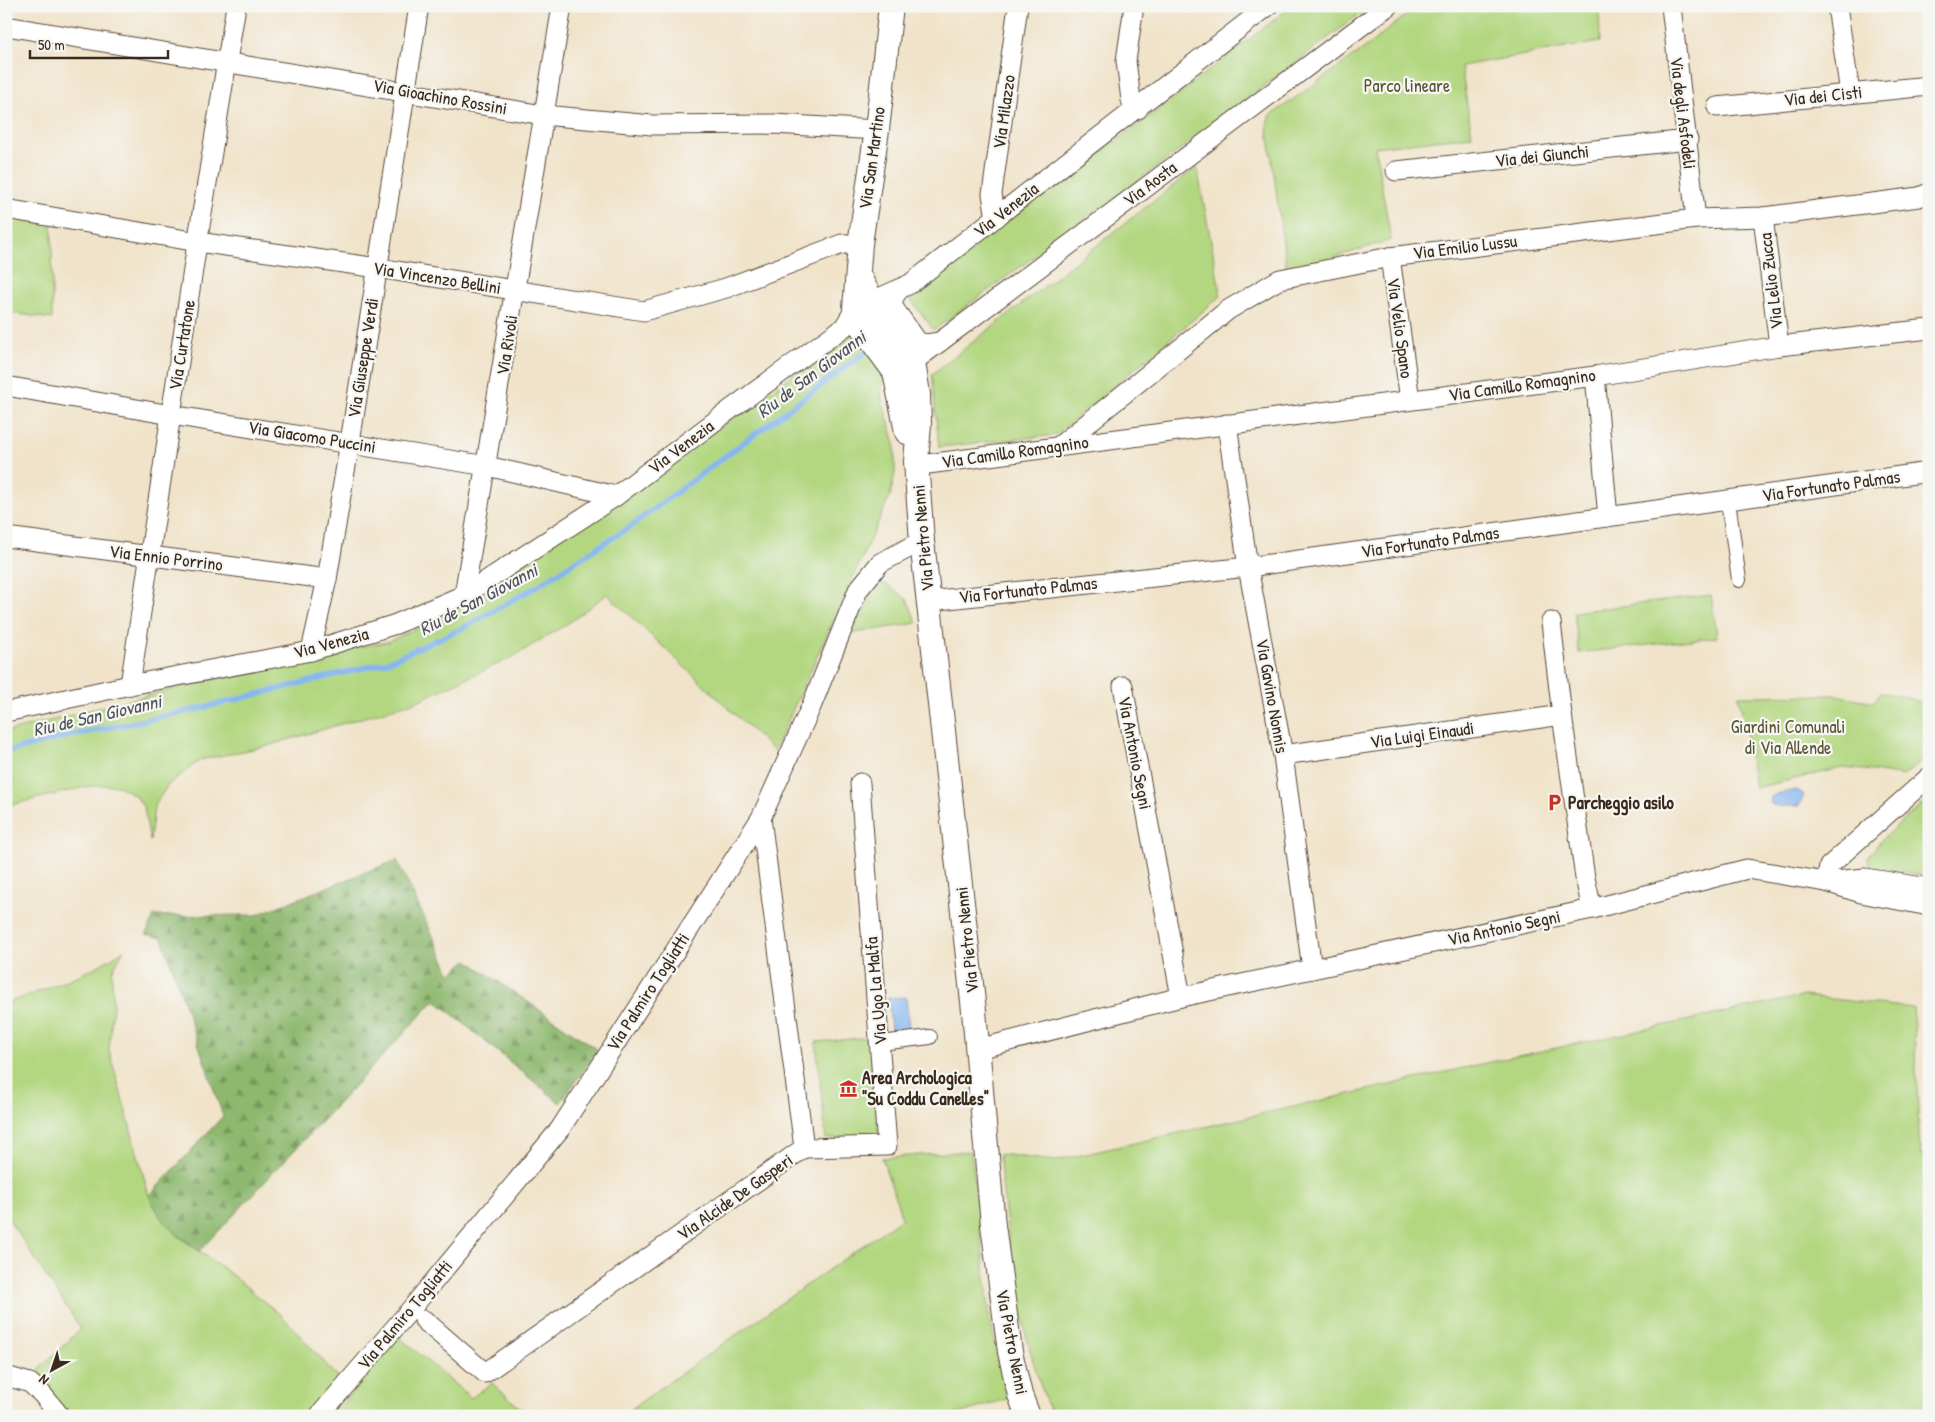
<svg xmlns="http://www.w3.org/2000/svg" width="1935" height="1422" font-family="'Patrick Hand',sans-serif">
<defs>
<pattern id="forest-firs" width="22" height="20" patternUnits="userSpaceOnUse" patternTransform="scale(1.25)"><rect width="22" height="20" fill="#8db86e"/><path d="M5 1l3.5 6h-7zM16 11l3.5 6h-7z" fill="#74965a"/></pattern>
</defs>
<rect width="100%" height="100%" fill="#f6f6f2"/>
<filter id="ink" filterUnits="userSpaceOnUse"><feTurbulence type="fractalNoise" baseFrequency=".02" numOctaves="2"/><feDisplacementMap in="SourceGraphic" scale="10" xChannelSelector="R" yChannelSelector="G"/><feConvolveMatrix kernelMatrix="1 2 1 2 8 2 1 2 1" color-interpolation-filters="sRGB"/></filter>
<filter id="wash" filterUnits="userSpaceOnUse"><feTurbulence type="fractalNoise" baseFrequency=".0096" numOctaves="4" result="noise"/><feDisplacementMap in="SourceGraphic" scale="20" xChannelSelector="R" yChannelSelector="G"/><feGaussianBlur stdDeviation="1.12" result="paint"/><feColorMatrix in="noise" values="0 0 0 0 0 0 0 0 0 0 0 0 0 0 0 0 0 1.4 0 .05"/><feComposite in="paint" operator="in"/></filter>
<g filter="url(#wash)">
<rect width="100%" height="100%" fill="#f0e3c9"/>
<g fill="#b2d780" stroke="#76804f">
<path d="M1292 6H1370L1199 136 934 330 907 295 1146 119Z"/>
<path d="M1418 6H1599L1600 42 1461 66 1472 136 1375 147 1391 240 1287 272 1267 123 1270 116 1362 50Z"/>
<path d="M1197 167 1221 296 1056 435 939 447 932 374Z"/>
<path d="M6 217 52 224V319L6 312Z"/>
<path d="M848 335 857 336 885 373 881 395 895 444V473L890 496 774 751 607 594 570 622 511 658 415 702 267 746 200 760 168 785 154 806 150 841 144 808 136 796 117 785 90 786 6 806V732L288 659 387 642 443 616 720 427Z"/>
<path d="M886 584 907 599 917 623 849 634 862 597 870 586Z"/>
<path d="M1711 595 1717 637 1579 653 1574 612Z"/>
<path d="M1880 693 1900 695 1929 705V754L1904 776 1873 771 1842 768 1755 788 1744 720 1738 696 1835 695 1874 702Z"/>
<path d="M1929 798V877L1871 867 1867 858 1884 837Z"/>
<path d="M124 950 112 971 113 1004 109 1050 149 1196 161 1218 177 1235 227 1271 283 1317 337 1376 336 1388 311 1416H68L34 1378 43 1365 81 1329 6 1215V1003C42 991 94 972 124 950Z"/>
<path d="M1804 996 1913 1008 1920 1155H1929V1416H1052C1018 1333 1008 1243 999 1154L1055 1161 1499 1060Z"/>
<path d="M872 1037 879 1135 826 1139 816 1042Z"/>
<path d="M971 1151 990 1319 1007 1399 952 1416H621L902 1218 882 1158Z"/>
<path d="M399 1337 471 1398 492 1383 529 1416H332Z"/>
</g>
<path fill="url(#forest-firs)" stroke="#647146" d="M397 860 451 974 467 960 598 1050 560 1103 435 1000 200 1251 177 1235 161 1218 149 1196 223 1116 162 938 146 934 154 916 256 915Z"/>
<g fill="#85b5f1" stroke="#607088">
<path d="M1796 790 1804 795 1799 806C1789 805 1780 808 1771 804L1770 798 1776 794Z"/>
<path d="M906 997 909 1029 891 1030 888 998Z"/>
</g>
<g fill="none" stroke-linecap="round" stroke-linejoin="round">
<path stroke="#85b5f1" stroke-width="5.5" d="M6 752 64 737 198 709 387 662 461 629 534 588 631 526 871 348"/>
</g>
</g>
<g filter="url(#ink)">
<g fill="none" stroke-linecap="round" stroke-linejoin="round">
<defs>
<g id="pedestrian">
<path d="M1728 501 1739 580"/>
<path d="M881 1043 930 1037"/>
</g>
<g id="minor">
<path d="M1134 6 1126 61 1131 100 1138 109"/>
<path d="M1671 6 1696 219"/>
<path d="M1837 6 1850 93"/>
<path d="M6 26 543 115 652 125 774 124 877 130"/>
<path d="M1717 107 1929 86"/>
<path d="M1396 171 1688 140"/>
<path d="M6 209 198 242 378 268 644 311 726 288 842 244H860"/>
<path d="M1763 217 1779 346"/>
<path d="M996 218 992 194 1018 6"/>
<path d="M1390 257 1410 400"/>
<path d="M899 290 893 298V307L918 342 926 344 940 342"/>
<path d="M913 362 1388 6"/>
<path d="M1595 376 1608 517"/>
<path d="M6 386 171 415 487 466 616 496"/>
<path d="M1227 424 1248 567 1283 755 1312 969"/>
<path d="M1058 447 1228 310 1280 279 1390 257 1696 219 1763 217 1919 197 1929 193"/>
<path d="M916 462 928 464 1595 376 1779 346 1929 329"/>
<path d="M6 537 327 579"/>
<path d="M464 595 562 6"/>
<path d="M929 601 1248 567 1929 472"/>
<path d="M1551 622 1562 715 1585 878 1592 909"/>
<path d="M311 651 327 579 350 442 419 6"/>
<path d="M130 685 196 250 236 6"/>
<path d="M1123 686 1181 997"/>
<path d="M6 712 130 685 311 651 396 624 464 595 616 496 731 409 844 327 855 309 910 284 1268 6"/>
<path d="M1283 755 1562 715"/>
<path d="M1834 881 1865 878 1929 888"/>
<path d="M1826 882 1829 866 1929 777"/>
<path d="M978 1049 1181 997 1592 909 1747 869 1826 882 1861 893 1929 906"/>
<path d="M804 1148 887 1146 860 783"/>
<path d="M424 1320 485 1373 804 1148 761 818"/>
<path d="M6 1376 30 1383 42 1394 60 1416"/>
<path d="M319 1416 411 1309 560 1129 761 818 811 707 858 590 880 563 922 541"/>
</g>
<g id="tertiary">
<path d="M891 6 877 130 860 244 855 309 859 323 895 372 907 432"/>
<path d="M859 277 878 312 913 362 918 394 919 424 916 462 922 541 974 1011 993 1225 1010 1352 1020 1395 1028 1416"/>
</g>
</defs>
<use href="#pedestrian" stroke="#564638" stroke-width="16"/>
<use href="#minor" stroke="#564638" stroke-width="21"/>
<use href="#tertiary" stroke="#564638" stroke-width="26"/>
<use href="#pedestrian" stroke="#fff" stroke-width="14"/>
<use href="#minor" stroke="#fff" stroke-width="19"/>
<use href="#tertiary" stroke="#fff" stroke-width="24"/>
</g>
</g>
<defs>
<symbol id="parking-bare" viewBox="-9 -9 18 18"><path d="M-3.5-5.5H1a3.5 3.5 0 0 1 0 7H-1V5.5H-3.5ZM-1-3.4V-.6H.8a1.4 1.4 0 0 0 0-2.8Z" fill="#c8321e" stroke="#f6f6f2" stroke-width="2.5" paint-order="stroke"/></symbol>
<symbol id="museum-bare" viewBox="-9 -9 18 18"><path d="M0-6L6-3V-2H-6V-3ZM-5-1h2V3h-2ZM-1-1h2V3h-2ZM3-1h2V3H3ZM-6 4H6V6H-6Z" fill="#c8321e" stroke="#f6f6f2" stroke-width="2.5" paint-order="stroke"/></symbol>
</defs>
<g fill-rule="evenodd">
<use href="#parking-bare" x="1542" y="790" width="25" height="25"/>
<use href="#museum-bare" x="836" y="1076" width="25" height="25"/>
</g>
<g text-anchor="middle" stroke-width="4.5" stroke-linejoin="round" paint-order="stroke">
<g font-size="18" fill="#595536" stroke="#f6f6f2">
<text x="1407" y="92">Parco lineare</text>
<text x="1788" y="733">Giardini Comunali<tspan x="1788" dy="21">di Via Allende</tspan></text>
</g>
<g font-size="18" fill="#3b2a1e" stroke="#f6f6f2">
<text transform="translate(1823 96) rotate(-6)" y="6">Via dei Cisti</text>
<text transform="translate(440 97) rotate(10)" y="6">Via Gioachino Rossini</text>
<text transform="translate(1004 112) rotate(-82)" y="6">Via Milazzo</text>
<text transform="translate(1683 113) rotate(83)" y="6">Via degli Asfodeli</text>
<text transform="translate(1542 156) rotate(-6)" y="6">Via dei Giunchi</text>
<text transform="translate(872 158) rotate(-82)" y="6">Via San Martino</text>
<text transform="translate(1150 184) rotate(-37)" y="6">Via Aosta</text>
<text transform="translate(1006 210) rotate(-38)" y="6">Via Venezia</text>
<text transform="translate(1465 247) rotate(-7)" y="6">Via Emilio Lussu</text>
<text transform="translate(437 278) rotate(9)" y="6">Via Vincenzo Bellini</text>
<text transform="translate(1771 281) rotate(-97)" y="6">Via Lelio Zucca</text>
<text transform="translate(1400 328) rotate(82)" y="6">Via Velio Spano</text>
<text transform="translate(182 345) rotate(-81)" y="6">Via Curtatone</text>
<text transform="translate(507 345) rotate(-81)" y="6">Via Rivoli</text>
<text transform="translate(363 358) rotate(-81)" y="6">Via Giuseppe Verdi</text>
<text transform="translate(1522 385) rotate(-8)" y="6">Via Camillo Romagnino</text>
<text transform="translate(312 437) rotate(9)" y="6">Via Giacomo Puccini</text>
<text transform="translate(681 447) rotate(-37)" y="6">Via Venezia</text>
<text transform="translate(1015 452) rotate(-8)" y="6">Via Camillo Romagnino</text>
<text transform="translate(1831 486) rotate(-8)" y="6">Via Fortunato Palmas</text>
<text transform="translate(923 538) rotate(-95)" y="6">Via Pietro Nenni</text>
<text transform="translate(1430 542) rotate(-8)" y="6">Via Fortunato Palmas</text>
<text transform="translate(166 558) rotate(7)" y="6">Via Ennio Porrino</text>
<text transform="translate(1028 590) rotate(-6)" y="6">Via Fortunato Palmas</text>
<text transform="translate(331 643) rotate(-15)" y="6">Via Venezia</text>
<text transform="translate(1272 696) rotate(80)" y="6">Via Gavino Nonnis</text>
<text transform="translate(1422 735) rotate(-8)" y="6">Via Luigi Einaudi</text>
<text transform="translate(1135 753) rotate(79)" y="6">Via Antonio Segni</text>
<text transform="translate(1504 928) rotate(-12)" y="6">Via Antonio Segni</text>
<text transform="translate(967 940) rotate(-96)" y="6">Via Pietro Nenni</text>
<text transform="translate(876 991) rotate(-95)" y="6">Via Ugo La Malfa</text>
<text transform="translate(648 992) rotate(-57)" y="6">Via Palmiro Togliatti</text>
<text transform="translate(735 1197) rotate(-35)" y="6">Via Alcide De Gasperi</text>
<text transform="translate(405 1315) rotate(-50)" y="6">Via Palmiro Togliatti</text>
<text transform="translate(1012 1342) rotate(79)" y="6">Via Pietro Nenni</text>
</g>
<g font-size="18" font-weight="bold" fill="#3b2a1e" stroke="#f6f6f2" text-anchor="start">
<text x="1568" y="809">Parcheggio asilo</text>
<text x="862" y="1084">Area Archologica<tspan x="862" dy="21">"Su Coddu Canelles"</tspan></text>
</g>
<g font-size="19" font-style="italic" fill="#51545d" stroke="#f6f6f2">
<text transform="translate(811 374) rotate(-37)" y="7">Riu de San Giovanni</text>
<text transform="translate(478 599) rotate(-28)" y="7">Riu de San Giovanni</text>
<text transform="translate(97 715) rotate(-13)" y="7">Riu de San Giovanni</text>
</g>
</g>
<rect width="1935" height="1422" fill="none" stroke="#f6f6f2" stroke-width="25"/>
<g transform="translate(52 1370) rotate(220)" stroke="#f6f6f2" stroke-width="4" paint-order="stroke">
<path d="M0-4L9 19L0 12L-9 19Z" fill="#3b2a1e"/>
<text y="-8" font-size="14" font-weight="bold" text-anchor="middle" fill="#3b2a1e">N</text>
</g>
<path d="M30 50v8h138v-8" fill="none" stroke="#3b2a1e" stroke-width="2.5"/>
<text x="38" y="50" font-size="15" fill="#3b2a1e" stroke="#f6f6f2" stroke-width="4" paint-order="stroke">50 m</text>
</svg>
